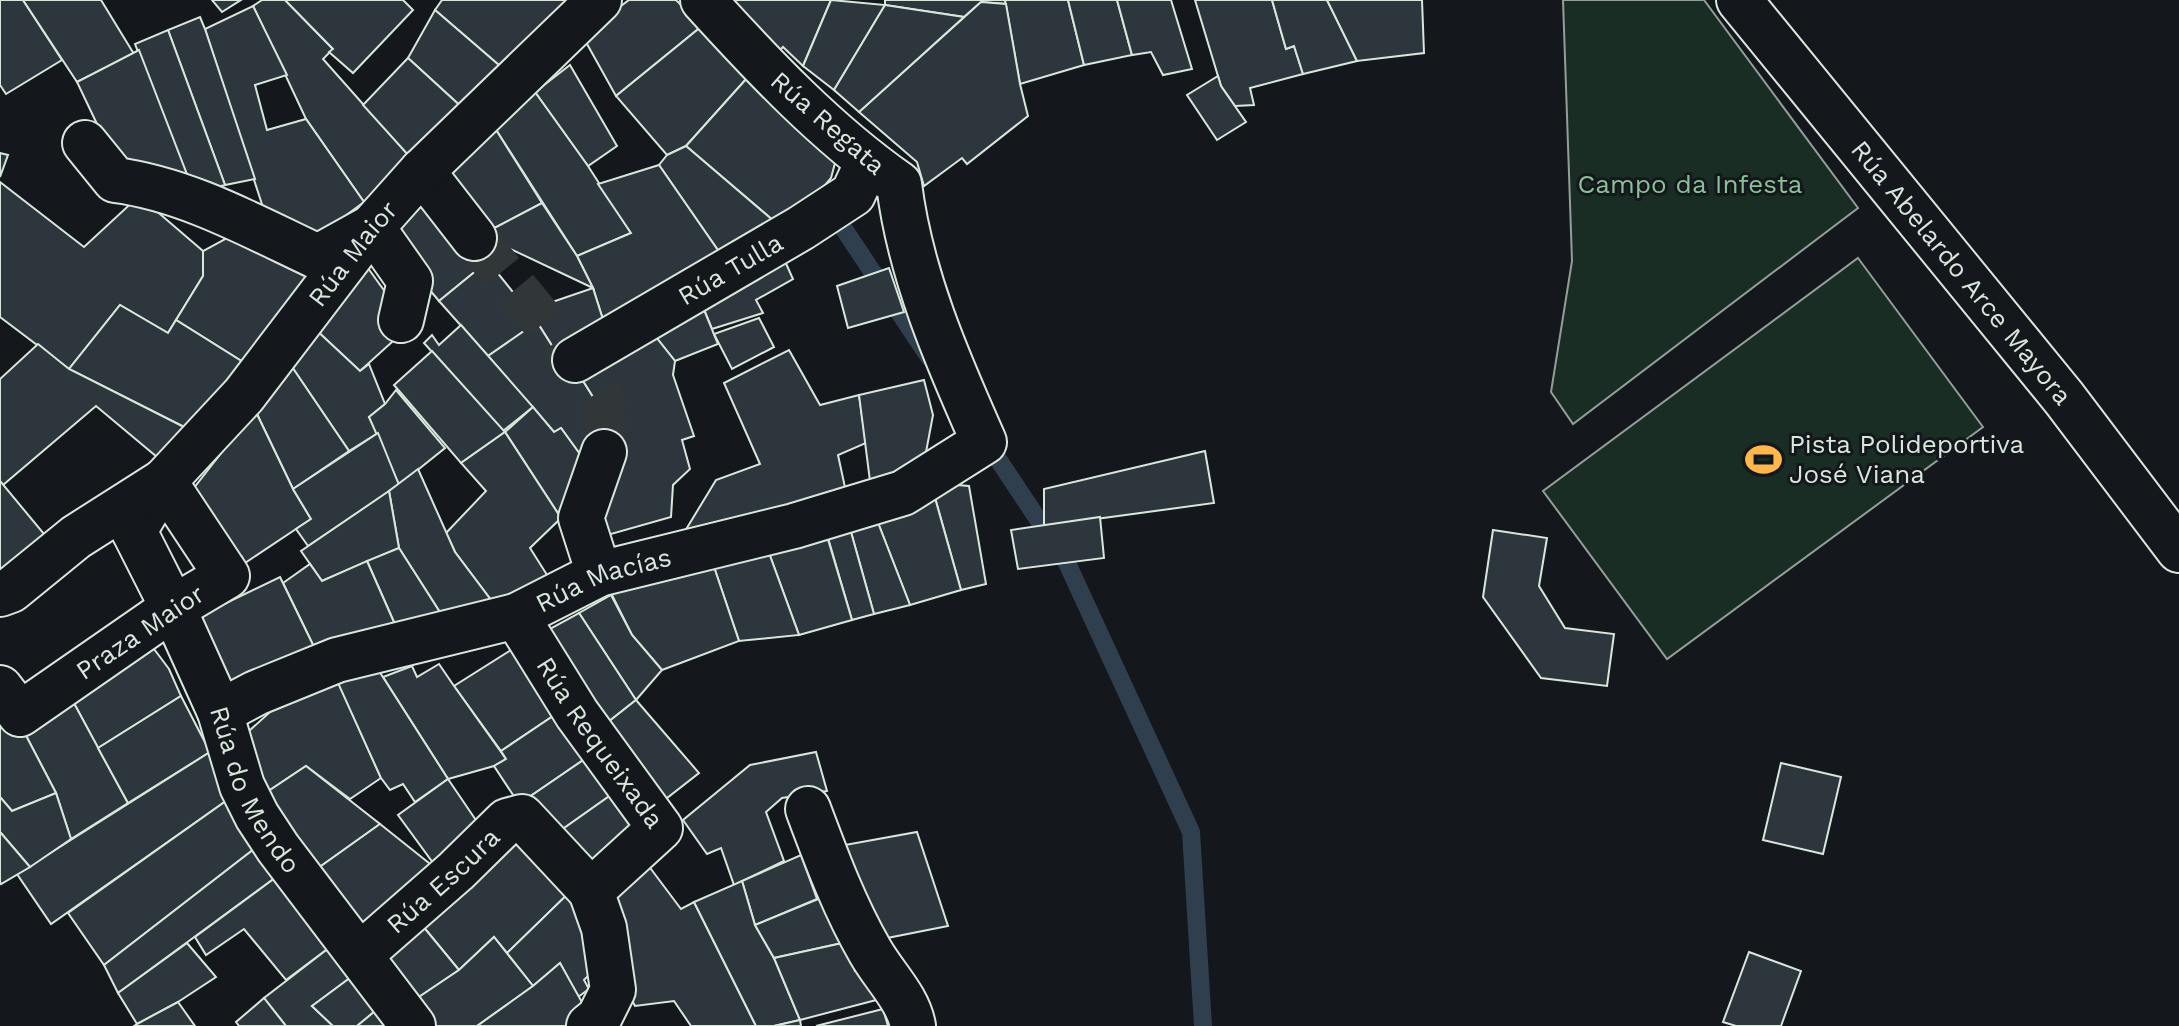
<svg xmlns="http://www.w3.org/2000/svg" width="2179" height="1026" font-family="'Work Sans',sans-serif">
<rect width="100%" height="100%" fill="#14181c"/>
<g fill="#1a2d24" stroke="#939e99" stroke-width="2">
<path d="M1563 0H1704L1858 208 1573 424 1551 392 1572 261Z"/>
<path d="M1858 258 1983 427 1667 659 1543 491Z"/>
</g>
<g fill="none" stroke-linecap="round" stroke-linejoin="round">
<g stroke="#2f3f4d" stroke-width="18">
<path d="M830 208 929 357"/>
<path d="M984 438 1067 563 1191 832 1203 1026"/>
</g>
</g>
<g fill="#2c363c" stroke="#d8e6dc" stroke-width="2">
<path d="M0 0H23L62 60 6 94 0 85Z"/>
<path d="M23 0H101L134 54 77 82Z"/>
<path d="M212 0H241L222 12Z"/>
<path d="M262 0H285L333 49 323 59 410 157 364 202 306 119 253 6Z"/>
<path d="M285 0H403L413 10 353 73 329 52 333 49Z"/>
<path d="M442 0H569L500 66 435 10Z"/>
<path d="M629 0H676L702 26 616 96 582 35Z"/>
<path d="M721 0H831L803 66 783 47 775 55Z"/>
<path d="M831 0 885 5 834 90 803 66Z"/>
<path d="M885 0H1005L1006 4 981 2 964 17 885 5Z"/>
<path d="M1005 0H1068L1084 65 1020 84Z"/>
<path d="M1068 0H1117L1132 55 1084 65Z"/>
<path d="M1117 0H1171L1192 69 1163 75 1151 52 1132 55Z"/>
<path d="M1195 0H1272L1286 49 1294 46 1303 74 1250 88 1254 105 1235 106 1221 86Z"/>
<path d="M1272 0H1327L1357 61 1303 74 1294 46 1286 49Z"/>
<path d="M1327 0H1422L1424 53 1357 61Z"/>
<path d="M981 2 1006 4 1020 84 1028 116 967 164 962 158 924 186 917 162 859 112Z"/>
<path d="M885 5 964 17 859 112 834 90Z"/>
<path d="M253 6 287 75 255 85 267 130 306 119 364 202 314 239 270 229 205 29Z"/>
<path d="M435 10 500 66 467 112 408 58Z"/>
<path d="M200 17 205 29 255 179 225 185 168 30Z"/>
<path d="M702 26 748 77 686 146 667 155 616 96Z"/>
<path d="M168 30 225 185 194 193 135 44Z"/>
<path d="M139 50 188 177 116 164 77 82Z"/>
<path d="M408 58 467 112 410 157 363 105Z"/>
<path d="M570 65 617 146 588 166 535 92Z"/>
<path d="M1218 76 1221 86 1246 122 1217 140 1187 95Z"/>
<path d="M748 77 832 152 835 163 831 178 826 184 782 228 686 146Z"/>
<path d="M535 92 588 166 631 233 577 256 493 125Z"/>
<path d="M493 125 542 203 481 235 442 171Z"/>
<path d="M686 146 782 228 726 262 659 165 667 155Z"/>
<path d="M0 153 8 155 0 177Z"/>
<path d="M659 165 722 256 605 326 593 288 577 256 631 233 598 184Z"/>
<path d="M0 182 84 247 139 196 203 251V276L168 333 120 305 69 369 0 317Z"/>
<path d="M424 193 488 261 439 301 391 244Z"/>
<path d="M542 203 577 256 593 288 481 235Z"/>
<path d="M238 232 285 255 313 281 243 362 176 320 203 276V251Z"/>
<path d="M784 259 793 279 756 300 763 313 712 329 700 300Z"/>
<path d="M488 261 537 322 488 356 439 301Z"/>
<path d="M365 264 396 307 392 342 360 371 314 328Z"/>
<path d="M889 268 904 312 848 328 837 286Z"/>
<path d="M593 288 605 326 556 352 537 322 526 311Z"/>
<path d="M700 300 718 344 675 361 648 327Z"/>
<path d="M120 305 168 333 176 320 243 362 186 428 69 369Z"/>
<path d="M759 318 774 347 732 369 714 334Z"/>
<path d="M537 322 556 352 580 376 595 400 590 468 561 428 554 432 488 356Z"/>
<path d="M461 325 533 407 503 431 424 343 432 335 439 345Z"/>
<path d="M648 327 675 361 673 375 694 436 682 440 690 469 673 485 671 517 604 536 603 432H593L595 400 580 376Z"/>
<path d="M314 328 360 371 369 364 385 404 369 417 378 433 349 451 288 361Z"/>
<path d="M38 344 69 369 186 428 163 462 96 406 3 485 0 481V379Z"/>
<path d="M789 350 820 405 859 395 866 443 838 455 846 492 679 541 716 480 760 464 724 383Z"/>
<path d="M432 351 505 432 461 463 394 385Z"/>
<path d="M288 361 349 451 293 489 255 410Z"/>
<path d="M924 380 933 415 923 468 870 481 859 395Z"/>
<path d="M396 390 445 448 399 485 369 417 385 404Z"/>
<path d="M533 407 554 432 561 428 590 468 561 518 505 432Z"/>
<path d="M255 410 293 489 311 519 245 563 242 557 229 570 179 507Z"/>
<path d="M505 432 561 518 530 548 549 578 494 604 455 552 446 533 486 491 461 463Z"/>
<path d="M378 433 399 485 308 546 296 529 311 519 293 489Z"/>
<path d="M1205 451 1214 503 1044 526V489Z"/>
<path d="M418 469 455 552 494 604 443 617 399 548 389 491Z"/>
<path d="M0 481 54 546 0 583Z"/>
<path d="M957 485 969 486 986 584 961 590 934 494Z"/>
<path d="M389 491 399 548 322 581 301 551Z"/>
<path d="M935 498 961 590 910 605 875 515Z"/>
<path d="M875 515 910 605 874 614 849 525Z"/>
<path d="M1100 517 1104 558 1018 569 1011 530Z"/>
<path d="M849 525 874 614 852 620 826 531Z"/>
<path d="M1493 530 1547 538 1539 586 1565 628 1614 634 1607 686 1541 678 1483 597Z"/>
<path d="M827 536 852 620 799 635 769 553Z"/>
<path d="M399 548 443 617 397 629 367 561Z"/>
<path d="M769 553 799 635 739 641 713 564Z"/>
<path d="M367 561 397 629 316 651 283 583 310 564 322 581Z"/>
<path d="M713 564 739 641 662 670 632 635 606 583Z"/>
<path d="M280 577 316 651 232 689 195 618Z"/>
<path d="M611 595 632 635 662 670 636 700 579 613Z"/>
<path d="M579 613 636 700 598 730 535 637Z"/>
<path d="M148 641 169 669 181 696 98 748 69 694Z"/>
<path d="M522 643 565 708 501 751 454 686Z"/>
<path d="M439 664 454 686 506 759 494 766 448 779 383 677 412 666 417 677Z"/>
<path d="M333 670 381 778 350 799 306 766 258 798 248 759 249 731 290 694Z"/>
<path d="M379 671 448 779 415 802 403 784 390 790 381 778 338 683Z"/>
<path d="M69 694 128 803 71 839 56 793 21 726Z"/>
<path d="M181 696 210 752 128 803 98 748Z"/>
<path d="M636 700 699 773 658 805 598 730Z"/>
<path d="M0 704 21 726 56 793 12 811 0 797Z"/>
<path d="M565 708 592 754 519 804 494 766 506 759 501 751Z"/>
<path d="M210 752 226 801 51 924 17 874Z"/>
<path d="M816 752 827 791 782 798 766 812 784 861 734 885 721 848 707 854 683 820 750 765Z"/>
<path d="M592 754 618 790 550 838 519 804Z"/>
<path d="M1781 763 1841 777 1823 854 1763 840Z"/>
<path d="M306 766 380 824 314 871 258 798Z"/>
<path d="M448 779 484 832 439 871 398 815Z"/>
<path d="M618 790 646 833 586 884 550 838Z"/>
<path d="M56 793 71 839 30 867 0 832V797L12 811Z"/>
<path d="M226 801 258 846 104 965 68 913Z"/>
<path d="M380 824 439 871 361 938 314 871Z"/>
<path d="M0 832 30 867 1 884 0 882Z"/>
<path d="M917 832 948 926 882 939 845 845Z"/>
<path d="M516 833 578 884 507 953 494 937 459 970 417 919Z"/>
<path d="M258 846 283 872 118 993 104 965Z"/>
<path d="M801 855 817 899 755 925 742 881Z"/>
<path d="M642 857 681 909 694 902 756 1026H691L674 1001 635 1006 611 960 616 880Z"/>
<path d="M283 872 338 941 286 980 244 929 206 955 195 937Z"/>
<path d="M742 881 755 925 774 958 800 1020 774 1026H756L694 902Z"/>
<path d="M578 884 604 960 584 980 589 989 578 997 560 963 533 986 507 953Z"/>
<path d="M828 895 847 942 774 958 755 925Z"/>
<path d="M417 919 459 970 407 1005 372 957Z"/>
<path d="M494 937 533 986 477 1026H421L407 1005 459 970Z"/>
<path d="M338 941 362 969 312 1006 333 1026H286L264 998Z"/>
<path d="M847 942 855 971 868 966 880 999 800 1020 774 958Z"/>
<path d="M187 943 216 977 178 1002 137 1024 118 993Z"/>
<path d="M1749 952 1801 971 1781 1026H1736L1723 1022Z"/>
<path d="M560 963 588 1013 573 1026H477L533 986Z"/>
<path d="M362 969 386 1002 357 1026H333L312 1006Z"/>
<path d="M264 998 286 1026H239L236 1022Z"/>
<path d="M178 1002 195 1026H134L137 1024Z"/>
<path d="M386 1002 403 1026H357Z"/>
<path d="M883 1009 888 1026H816Z"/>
<path d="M800 1020 801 1026H774Z"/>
</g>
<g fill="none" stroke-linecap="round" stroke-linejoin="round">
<path stroke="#313739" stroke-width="44" stroke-dasharray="44 22" stroke-linecap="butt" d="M474 238 575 360 603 402 604 452"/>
<defs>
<g id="minor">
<path id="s1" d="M1739 0 2064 398 2179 550"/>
<path d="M85 143 115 180C186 189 254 227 318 257L372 227 410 281 401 320"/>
<path d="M422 171 474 238"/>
<path id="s2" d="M575 360 801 228 853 194 865 168 870 163"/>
<path id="s3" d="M134 531 164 481 244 395 372 227 422 171 599 0"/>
<path id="s4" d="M134 531 173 608 220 712 242 786 257 816 278 848 413 1026"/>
<path d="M599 574 581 518 604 452"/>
<path d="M0 594 11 590 76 537 164 481 227 576 173 608 20 714 0 688"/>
<path id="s5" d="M516 616 577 714 660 828 591 891 604 928 613 990 599 1018 589 1026"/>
<path id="s6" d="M220 712 256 693 337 660 516 616 599 574 794 526 903 493 984 442C947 359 910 274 899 184 826 133 763 66 703 0"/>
<path d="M808 809C826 857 844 906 870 951 884 976 908 998 913 1026"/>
<path id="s7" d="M361 954 456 871 507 821 522 817 591 891"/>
</g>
</defs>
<use href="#minor" stroke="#d8e6dc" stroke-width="48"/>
<use href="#minor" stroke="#14181c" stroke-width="44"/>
</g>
<defs>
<symbol id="stadium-bare" viewBox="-9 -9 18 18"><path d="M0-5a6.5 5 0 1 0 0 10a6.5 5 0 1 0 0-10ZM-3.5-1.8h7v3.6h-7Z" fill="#ffb74d" stroke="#14181c" stroke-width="2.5" paint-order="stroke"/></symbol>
</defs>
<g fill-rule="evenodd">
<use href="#stadium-bare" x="1738" y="434" width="51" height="51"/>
</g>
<g text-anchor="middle" stroke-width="6" stroke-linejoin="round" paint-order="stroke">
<g font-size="26" fill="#d8e6dc" stroke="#14181c">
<text transform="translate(828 123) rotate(41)" y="9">Rúa Regata</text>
<text dy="9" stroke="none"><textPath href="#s3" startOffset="354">Rúa Maior</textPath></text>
<text dy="9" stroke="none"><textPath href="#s2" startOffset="180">Rúa Tulla</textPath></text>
<text dy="9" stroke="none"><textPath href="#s1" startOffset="352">Rúa Abelardo Arce Mayora</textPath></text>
<text dy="9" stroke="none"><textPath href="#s6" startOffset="408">Rúa Macías</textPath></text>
<text transform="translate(140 632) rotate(-34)" y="9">Praza Maior</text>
<text dy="9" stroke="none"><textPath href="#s5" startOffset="152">Rúa Requeixada</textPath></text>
<text dy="9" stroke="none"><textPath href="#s4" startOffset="286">Rúa do Mendo</textPath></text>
<text dy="9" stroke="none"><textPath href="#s7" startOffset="110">Rúa Escura</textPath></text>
</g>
<g font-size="26" fill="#8ac095" stroke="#14181c">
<text x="1690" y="193">Campo da Infesta</text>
</g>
<g font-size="26" fill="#d8e6dc" stroke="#14181c" text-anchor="start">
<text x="1789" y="453">Pista Polideportiva<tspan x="1789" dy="30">José Viana</tspan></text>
</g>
</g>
</svg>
